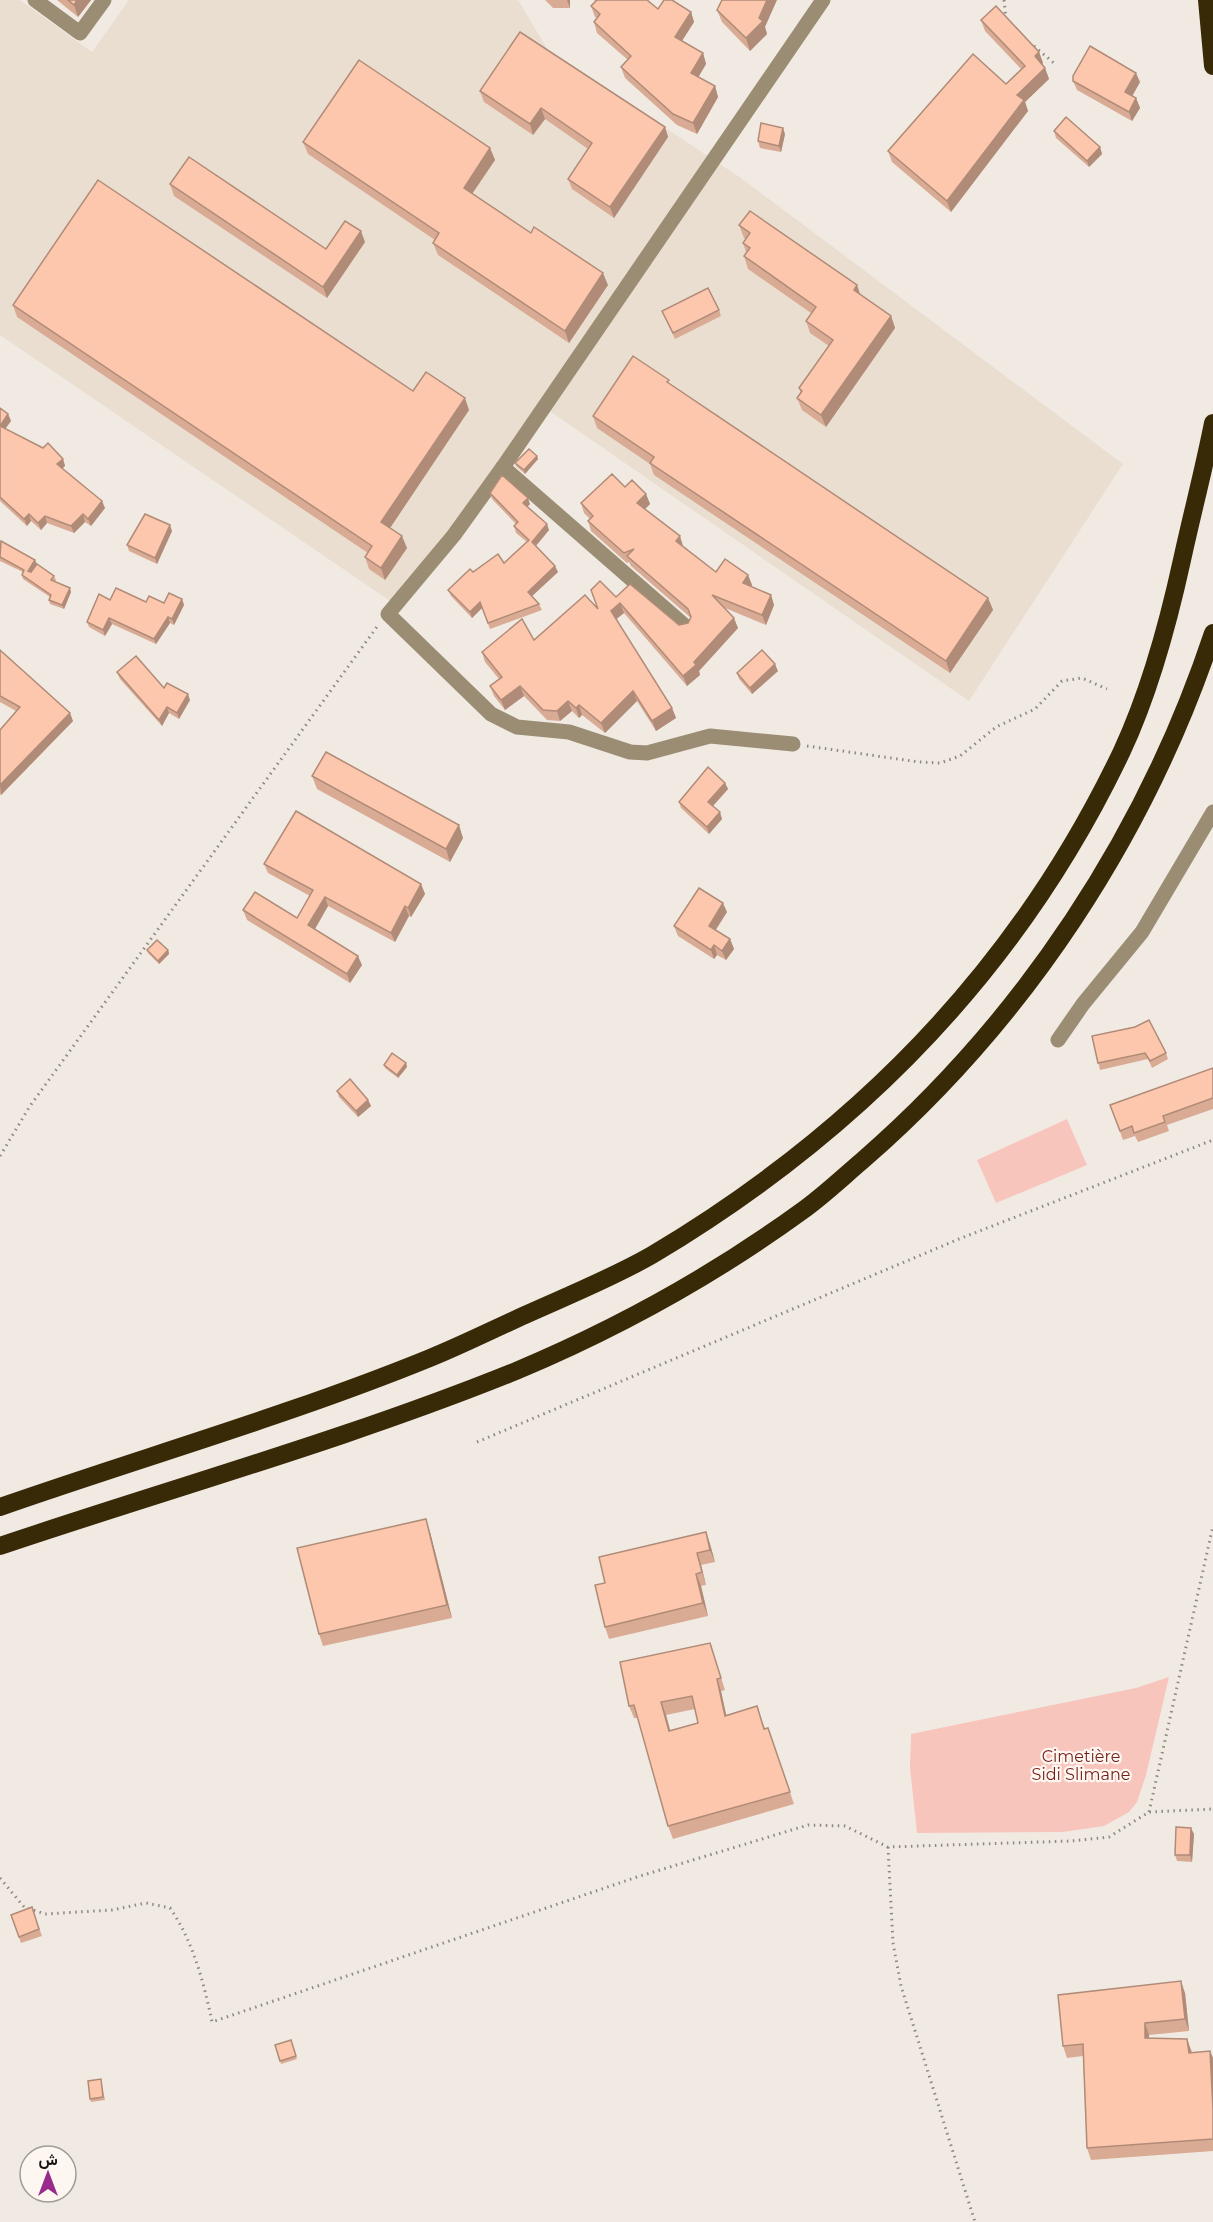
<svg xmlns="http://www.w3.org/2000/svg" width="1213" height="2222" font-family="Montserrat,Vazirmatn,sans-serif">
<rect width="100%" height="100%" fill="#f1eae3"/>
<path fill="#eaded1" d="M0 0H20L92 52 129 0H518L548 50 741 178 1123 464 969 701 538 403 399 607 0 335Z"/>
<g fill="#f8c5bc">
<path d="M1067 1119 1087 1165 996 1203 977 1160Z"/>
<path d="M1169 1677 1146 1775 1137 1802 1129 1812 1104 1826 1063 1832 917 1833 910 1768 911 1734 1136 1688Z"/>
</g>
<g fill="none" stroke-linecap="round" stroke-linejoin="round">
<g stroke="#8d8883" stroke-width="3" stroke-dasharray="1.5 4.5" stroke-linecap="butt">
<path d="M1004 0 1006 19"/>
<path d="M1034 46 1055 64"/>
<path d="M807 746 919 762 940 763 960 756 996 727 1035 709 1062 681 1082 678 1107 689"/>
<path d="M0 1156 30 1106 379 624"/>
<path d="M477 1442 959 1239 1213 1140"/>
<path d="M1149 1812 1213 1526"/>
<path d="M888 1847 893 1943 901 1986 975 2222"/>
<path d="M0 1878 24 1907 45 1914 112 1910 146 1903 170 1908C193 1941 204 1983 212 2022L637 1877 808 1825 845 1826 888 1847 1071 1841 1109 1837 1149 1812 1213 1809"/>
</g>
<g stroke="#9a8d73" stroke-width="15">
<path d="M35 0 80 33 104 0"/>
<path d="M503 467 685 626"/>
<path d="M793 744 710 736 647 753 630 752 569 732 517 727 491 714 388 614 454 535 503 467 823 0"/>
<path d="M1058 1040 1083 1004 1142 932 1213 812"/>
</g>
<g stroke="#382a07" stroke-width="18">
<path d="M1207 0 1213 66"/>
<path d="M0 1507C143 1457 290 1415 430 1358 462 1345 494 1329 525 1315 567 1296 612 1278 652 1255 857 1133 1019 968 1122 751 1150 691 1168 624 1182 560 1192 514 1204 469 1213 423"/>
<path d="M0 1546C172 1488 348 1439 516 1371 616 1329 714 1275 802 1211 823 1196 843 1177 863 1160 1024 1020 1146 835 1213 633"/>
</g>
</g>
<g fill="#d9ab94" fill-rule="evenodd">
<path d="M57 0H91L78 17Z"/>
<path d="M545 0H570V8H553Z"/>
<path d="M594 0H647L658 9 691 12 694 22 682 41 703 53 706 64 698 77 715 86 718 97 697 134 677 125 625 78 621 67 628 60 597 33 594 22 597 18 595 17 591 6 595 1Z"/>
<path d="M717 10 765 27 767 34 750 51 722 22Z"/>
<path d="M981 20 1039 52 1043 63 1042 64 1045 68 1049 79 1025 102 1028 111 951 212 892 162 888 151 1006 84 1021 69 985 31Z"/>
<path d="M1073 81 1140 82 1132 96 1136 98 1140 108 1132 121 1077 90Z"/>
<path d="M480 91 665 127 668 137 614 218 572 189 568 179 588 149 545 119 533 135 484 102Z"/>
<path d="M1054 131 1100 147 1102 154 1089 167 1056 138Z"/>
<path d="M785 134 781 152 760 148 758 141Z"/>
<path d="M303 142 490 148 495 160 472 193 608 285 569 343 438 255 433 243 435 240 308 154Z"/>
<path d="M170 184 326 249 365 242 327 298 174 196Z"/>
<path d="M739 225 857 285 860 294 891 316 895 328 826 427 802 410 797 398 801 393 799 388 829 346 810 333 806 321 811 313 748 269 744 256 746 252 743 243 746 239 744 238Z"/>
<path d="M13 305 413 391 469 410 390 528 407 548 385 580 369 569 365 557 368 553 17 317Z"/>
<path d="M719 310 721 316 675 339 662 311Z"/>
<path d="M670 385 988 598 993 610 950 673 654 475 650 464 597 428 593 416Z"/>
<path d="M0 408 8 414 11 421 5 429 63 459 65 466 62 468 105 508 91 526 85 522 74 533 47 523 41 530 31 521 27 526 0 501Z"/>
<path d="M537 456 538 459 525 474 516 466 515 463Z"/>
<path d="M625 487 646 494 650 504 645 509 683 546 716 572 748 575 752 585 751 587 771 595 774 605 766 625 725 608 738 628 699 671 700 675 687 686 624 613 616 619 672 708 676 718 656 731 637 701 605 733 582 715 579 718 572 711 560 721 547 720 524 696 505 710 494 696 490 686 499 679 485 662 482 652 534 640 598 609 616 597 679 625 688 623 691 618 631 566 629 562 627 563 591 531 588 521 590 519 584 513 581 503Z"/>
<path d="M490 493 530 504 527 507 549 530 536 546 558 572 532 596 539 604 542 610 490 629 482 608 472 618 451 596 448 590 473 572 504 563 527 542 516 533 514 526 516 524 492 499Z"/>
<path d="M172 531 157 564 129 551 127 545Z"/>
<path d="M0 542 54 576 56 580 55 582 71 592 64 609 50 604 49 600 50 597 23 579 22 575 23 572 0 561Z"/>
<path d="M182 599 184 605 174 625 170 623 156 644 112 624 105 636 89 627 87 622 110 600 164 603Z"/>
<path d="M0 650 73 721 1 795 0 794V730L16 711 0 702Z"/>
<path d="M778 671 752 694 739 679 737 673Z"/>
<path d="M117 672 164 688 190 700 179 719 169 713 162 726 120 679Z"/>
<path d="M312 776 463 838 450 862 317 789Z"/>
<path d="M725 783 728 789 713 806 722 819 709 834 681 808 679 802Z"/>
<path d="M264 864 421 884 425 894 411 917 409 916 395 942 328 906 315 929 362 965 350 983 247 920 243 910 297 918 310 896 268 873Z"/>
<path d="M727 912 716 930 730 939 734 949 726 960 717 955 714 959 678 936 674 926Z"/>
<path d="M147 950H168L169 954 159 964 148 953Z"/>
<path d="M1092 1036 1166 1053 1168 1059 1152 1068 1148 1059 1100 1070Z"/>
<path d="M406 1063 407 1067 398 1078 385 1068 384 1065Z"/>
<path d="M1213 1068V1109L1167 1125 1169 1131 1138 1142 1135 1136 1123 1140 1110 1105Z"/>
<path d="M337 1091 368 1100 371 1106 358 1117 339 1097Z"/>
<path d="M430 1532 452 1618 323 1646 319 1634Z"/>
<path d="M706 1532 710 1544 715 1562 701 1565 706 1585 701 1586 708 1616 609 1639 605 1627Z"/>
<path d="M710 1643 725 1690 721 1691 726 1715 757 1706 765 1729 768 1728 794 1804 673 1839 668 1826 638 1718H634L629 1706ZM695 1709 698 1723 670 1731 666 1715Z"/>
<path d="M1194 1834 1192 1862 1177 1861 1175 1855Z"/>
<path d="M32 1907 42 1936 21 1943 11 1915Z"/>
<path d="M1185 1993 1189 2031 1149 2035V2038L1187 2039 1192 2052 1210 2051 1213 2058V2151L1091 2160 1087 2148 1083 2056 1067 2058 1063 2046Z"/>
<path d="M291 2040 297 2059 281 2064 275 2045Z"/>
<path d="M101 2079 105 2100 91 2102 90 2099Z"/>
</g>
<g fill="#b08b78">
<path d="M77 0H91L78 17 74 5Z"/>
<path d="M567 0H570V8Z"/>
<path d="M767 0H777L765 27 767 34 750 51 746 38 759 18Z"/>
<path d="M691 12 694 22 678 47 675 37Z"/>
<path d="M1039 52 1043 63 1039 67 1035 56Z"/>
<path d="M703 53 706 64 695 83 691 73Z"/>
<path d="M1045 68 1049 79 1025 102 1028 111 951 212 947 201 1017 95Z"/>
<path d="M1136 73 1140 82 1129 102 1125 92Z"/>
<path d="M715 86 718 97 697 134 693 123Z"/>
<path d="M1136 98 1140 108 1132 121 1129 112Z"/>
<path d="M541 108 545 119 533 135 530 124Z"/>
<path d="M665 127 668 137 614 218 610 207Z"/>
<path d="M783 128 785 134 781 152 779 146Z"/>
<path d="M1100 147 1102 154 1089 167 1087 161Z"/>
<path d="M490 148 495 160 468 200 464 188Z"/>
<path d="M361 231 365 242 327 298 323 287Z"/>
<path d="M603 273 608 285 569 343 565 331Z"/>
<path d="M857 285 861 298 854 290Z"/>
<path d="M891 316 895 328 826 427 821 415Z"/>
<path d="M465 398 469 410 386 534 381 522Z"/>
<path d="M8 414 11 421 2 433 0 426Z"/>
<path d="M537 456 538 459 525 474 524 470Z"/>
<path d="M63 459 65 466 60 471 57 464Z"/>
<path d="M646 494 650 504 641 513 637 503Z"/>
<path d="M528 498 530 504 525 509 523 503Z"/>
<path d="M102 501 105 508 91 526 88 519Z"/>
<path d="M29 514 31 521 27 526 24 519Z"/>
<path d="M83 514 85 522 74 533 71 526Z"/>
<path d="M45 516 47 523 41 530 38 523Z"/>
<path d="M547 524 549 530 534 548 532 542Z"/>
<path d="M170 525 172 531 157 564 155 558Z"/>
<path d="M402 536 407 548 385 580 381 568Z"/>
<path d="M680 536 683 546 676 541Z"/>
<path d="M35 560 37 564 29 575 28 571Z"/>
<path d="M555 566 558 572 530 598 528 592Z"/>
<path d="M748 575 752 585 746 593 743 583Z"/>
<path d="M70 588 71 592 64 609 62 605Z"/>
<path d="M771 595 774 605 766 625 762 615Z"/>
<path d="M988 598 993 610 950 673 946 661Z"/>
<path d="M182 599 184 605 174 625 172 619Z"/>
<path d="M480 602 482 608 472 618 470 612Z"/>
<path d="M620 603 624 613 614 621 611 611Z"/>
<path d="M168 617 170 623 156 644 154 639Z"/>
<path d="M109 618 112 624 105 636 103 630Z"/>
<path d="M734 618 738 628 699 671 700 675 687 686 683 676 694 662Z"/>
<path d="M775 664 778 671 752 694 750 688Z"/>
<path d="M520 686 524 696 505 710 501 700Z"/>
<path d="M633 691 637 701 605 733 601 723Z"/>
<path d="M188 694 190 700 179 719 177 713Z"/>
<path d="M568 701 572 711 560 721 557 711Z"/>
<path d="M579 705 582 715 579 718 576 708Z"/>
<path d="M167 707 169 713 162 726 159 720Z"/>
<path d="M672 708 676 718 656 731 652 721Z"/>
<path d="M70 713 73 721 1 795 0 785Z"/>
<path d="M725 783 728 789 711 808 708 802Z"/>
<path d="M720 812 722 819 709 834 707 827Z"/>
<path d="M459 825 463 838 450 862 446 849Z"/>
<path d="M421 884 425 894 411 917 408 908Z"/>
<path d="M325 897 328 906 312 934 308 925Z"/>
<path d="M723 903 727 912 712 935 709 926Z"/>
<path d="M405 906 409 916 395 942 391 933Z"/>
<path d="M730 939 734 949 726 960 722 951Z"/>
<path d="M714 945 717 955 714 959 711 950Z"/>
<path d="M168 950 169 954 159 964 158 961Z"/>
<path d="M358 956 362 965 350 983 347 974Z"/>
<path d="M406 1063 407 1067 398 1078 397 1075Z"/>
<path d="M368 1100 371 1106 358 1117 356 1111Z"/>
<path d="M426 1519 430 1532 452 1618 447 1605Z"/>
<path d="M706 1532 710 1544 715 1562 710 1550Z"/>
<path d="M697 1553 701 1565 706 1585 702 1572Z"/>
<path d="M696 1574 701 1586 708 1616 703 1603Z"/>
<path d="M717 1679 721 1691 729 1728 725 1716Z"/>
<path d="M661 1702 666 1715 674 1744 669 1731Z"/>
<path d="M1191 1828 1194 1834 1192 1862 1190 1855Z"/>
<path d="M1181 1981 1185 1993 1189 2031 1185 2019Z"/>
<path d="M1145 2023 1149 2035 1150 2050 1145 2038Z"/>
<path d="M1187 2039 1191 2051 1193 2064 1189 2053Z"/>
<path d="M1210 2051 1213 2058V2110Z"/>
</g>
<g fill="#fcc7ac" stroke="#b08b78" stroke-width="1.5" fill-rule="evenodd">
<path d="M68 0H77L74 5Z"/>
<path d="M597 0H647L658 9 664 0H672L691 12 675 37 703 53 691 73 715 86 693 123 673 114 621 67 631 56 594 22 600 14 591 6Z"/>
<path d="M722 0H767L759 18 763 21 746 38 717 10Z"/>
<path d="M996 6 1039 52 1035 56 1045 68 1017 95 1024 100 947 201 888 151 973 54 1006 84 1025 66 981 20Z"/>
<path d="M520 32 665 127 610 207 568 179 592 143 541 108 530 124 480 91Z"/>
<path d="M1090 46 1136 73 1125 92 1136 98 1129 112 1073 81V76Z"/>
<path d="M359 60 490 148 464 188 531 233 534 227 603 273 565 331 433 243 439 233 303 142Z"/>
<path d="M1066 117 1100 147 1087 161 1054 131Z"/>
<path d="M761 123 783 128 779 146 758 141Z"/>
<path d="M189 157 326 249 345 221 361 231 323 287 170 184Z"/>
<path d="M98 180 413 391 426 372 465 398 381 522 402 536 381 568 365 557 372 546 13 305Z"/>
<path d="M750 211 857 285 854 290 891 316 821 415 797 398 802 391 799 388 833 340 806 321 816 307 744 256 750 248 743 243 750 233 739 225Z"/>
<path d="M708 288 719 310 673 333 662 311Z"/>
<path d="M633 356 669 380 667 382 988 598 946 661 650 463 654 457 593 416Z"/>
<path d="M0 408 8 414 0 426Z"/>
<path d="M0 426 43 448 48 443 63 459 57 464 102 501 88 519 83 514 71 526 45 516 38 523 29 514 24 519 0 497Z"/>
<path d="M529 449 537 456 524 470 515 463Z"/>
<path d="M612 474 625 487 632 480 646 494 637 503 680 536 676 541 716 572 725 559 748 575 743 583 771 595 762 615 712 595 734 618 694 662 696 665 683 676 620 603 611 611 672 708 652 721 633 691 601 723 579 705 576 708 568 701 557 711 543 710 520 686 501 700 490 686 502 677 482 652 522 619 534 640 585 595 598 609 591 590 600 581 616 597 630 584 679 625 688 623 691 617 688 609 627 556 634 549 624 553 588 521 593 516 581 503Z"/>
<path d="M502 475 528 498 523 503 547 524 532 542 555 566 528 592 539 604 488 623 480 602 470 612 448 590 470 569 473 572 498 554 504 563 529 540 514 526 518 522 490 493Z"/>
<path d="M145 514 170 525 155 558 127 545Z"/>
<path d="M1 541 35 560 28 571 31 572 37 564 54 576 51 580 70 588 62 605 49 600 51 595 22 575 24 570 0 557Z"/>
<path d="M116 588 146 602 149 596 164 603 169 593 182 599 172 619 168 617 154 639 109 618 103 630 87 622 99 594 110 600Z"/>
<path d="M0 650 70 713 0 785V730L20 707 0 696Z"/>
<path d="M762 650 775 664 750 688 737 673Z"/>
<path d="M136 656 164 688 167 683 188 694 177 713 167 707 159 720 117 672Z"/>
<path d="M326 752 459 825 446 849 312 776Z"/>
<path d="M708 767 725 783 708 802 720 812 707 827 679 802Z"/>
<path d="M296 811 421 884 408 908 405 906 391 933 325 897 308 925 358 956 347 974 243 910 255 892 297 918 313 890 264 864Z"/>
<path d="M699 888 723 903 709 926 730 939 722 951 714 945 711 950 674 926Z"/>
<path d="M157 940 168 950 158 961 147 950Z"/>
<path d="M1149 1020 1166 1053 1150 1061 1145 1053 1098 1063 1092 1036 1135 1027Z"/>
<path d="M392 1053 406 1063 397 1075 384 1065Z"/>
<path d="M1213 1068V1098L1163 1116 1165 1122 1134 1133 1132 1126 1120 1131 1110 1105Z"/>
<path d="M350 1079 368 1100 356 1111 337 1091Z"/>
<path d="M426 1519 447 1605 319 1634 297 1548Z"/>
<path d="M706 1532 710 1550 697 1553 702 1572 696 1574 703 1603 605 1627 595 1585 605 1583 599 1557Z"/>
<path d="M710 1643 721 1678 717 1679 725 1716 757 1706 764 1729 768 1728 790 1792 668 1826 634 1705 629 1706 620 1662ZM692 1696 698 1723 669 1731 661 1702Z"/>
<path d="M1176 1827 1191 1828 1190 1855H1175Z"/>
<path d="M32 1907 39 1929 19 1937 11 1915Z"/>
<path d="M1181 1981 1185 2019 1145 2023V2038L1187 2039 1189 2053 1210 2051 1213 2110V2139L1087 2148 1083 2044 1063 2046 1058 1995Z"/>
<path d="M291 2040 296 2056 280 2061 275 2045Z"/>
<path d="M101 2079 103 2097 90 2099 88 2081Z"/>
</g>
<g text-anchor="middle" stroke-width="4.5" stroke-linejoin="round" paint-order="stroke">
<g font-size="16" fill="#731f17" stroke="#fef7f1">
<text x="1081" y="1762">Cimetière<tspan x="1081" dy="18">Sidi Slimane</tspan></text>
</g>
</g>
<g transform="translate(48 2174)"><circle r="28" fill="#fef7f1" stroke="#a19c98" stroke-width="1.5"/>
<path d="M0-4.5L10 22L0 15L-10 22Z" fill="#992b8b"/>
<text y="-9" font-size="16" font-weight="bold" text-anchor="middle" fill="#161412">ش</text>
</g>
</svg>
